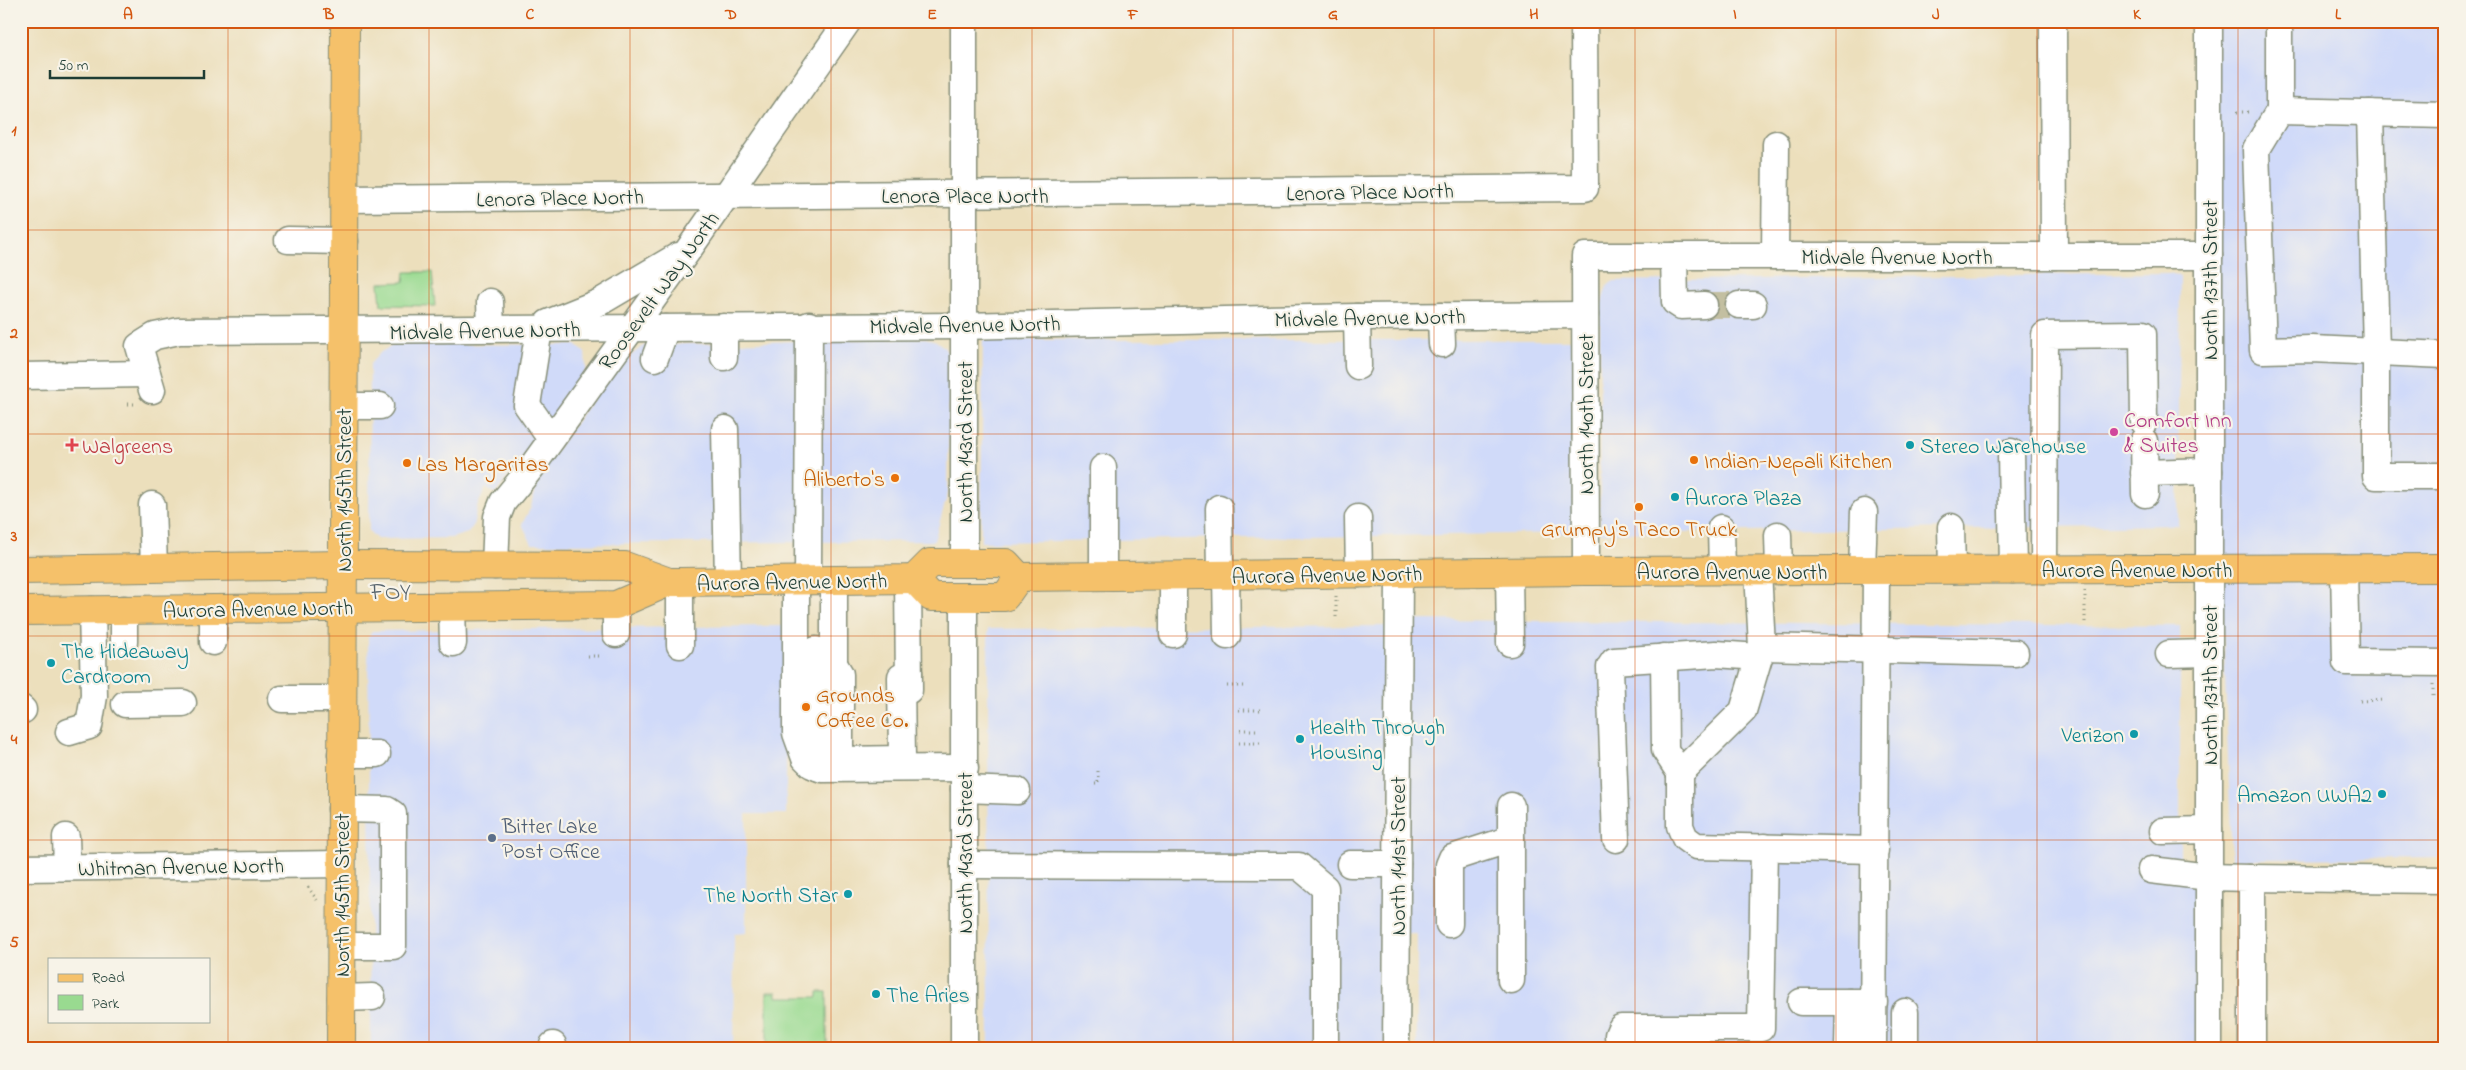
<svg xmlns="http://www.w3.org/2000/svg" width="2466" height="1070" font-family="'Indie Flower',sans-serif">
<rect width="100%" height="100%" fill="#f7f3e8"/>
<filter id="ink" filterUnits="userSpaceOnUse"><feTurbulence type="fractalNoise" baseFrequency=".02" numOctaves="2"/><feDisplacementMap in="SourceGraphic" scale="10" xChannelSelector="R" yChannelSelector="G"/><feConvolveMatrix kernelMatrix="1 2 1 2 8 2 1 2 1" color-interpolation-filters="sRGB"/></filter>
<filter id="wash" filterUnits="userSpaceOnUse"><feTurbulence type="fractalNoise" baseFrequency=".0096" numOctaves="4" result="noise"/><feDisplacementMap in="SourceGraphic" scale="20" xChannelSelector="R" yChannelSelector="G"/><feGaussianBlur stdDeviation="1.12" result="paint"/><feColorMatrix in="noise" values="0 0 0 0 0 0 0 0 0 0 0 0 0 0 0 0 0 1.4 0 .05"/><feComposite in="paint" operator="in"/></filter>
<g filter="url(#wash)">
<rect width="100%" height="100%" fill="#ecdfbc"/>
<g fill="#d0daf9">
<path d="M2209 21H2445V858L2232 859 2209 256Z"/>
<path d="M2169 273 2180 276 2178 525 1600 533V308L1607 286 1614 281Z"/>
<path d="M925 338 936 341 944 347 949 356 948 493 934 541 543 544H532L522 524 531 507 537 482 545 467 614 368 645 345Z"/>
<path d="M983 340H1575L1574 533 981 542Z"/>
<path d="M395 344 576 345 585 353 586 369 582 378 495 494 486 488 477 506 473 526 468 533 451 538 377 539 369 531 370 364 381 352Z"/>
<path d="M1407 620 2180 626V857L2197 893V1049H1417V934H1406Z"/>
<path d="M786 626V814H746V933L734 934 733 1049H371L368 637 373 631Z"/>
<path d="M1391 626 1387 1049H989L988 629Z"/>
</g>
<g fill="#99da90" stroke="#5c8c62">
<path d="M405 272H432L435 306 381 305 379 283 404 282Z"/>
<path d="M767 992H777V997H818V992H827V1049H767Z"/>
</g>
</g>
<g filter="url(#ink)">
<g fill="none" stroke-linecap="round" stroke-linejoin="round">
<path stroke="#c3bfa1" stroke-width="26" stroke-dasharray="26 13" stroke-linecap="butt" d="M1704 305H1739"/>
<defs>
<g id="minor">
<path d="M964 21V563"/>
<path d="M2053 21 2054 256"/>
<path d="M2209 21V1049"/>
<path d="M2279 21V111"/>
<path d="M2370 113 2376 351V476H2445"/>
<path d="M2445 115 2279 111 2256 149 2263 350 2312 349 2445 355"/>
<path d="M346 199C759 195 1172 193 1585 188L1584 21"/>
<path d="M288 240 345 241"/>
<path d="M1674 256 1675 302 1681 306 1704 305"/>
<path d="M1775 256 1776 144"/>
<path d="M490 302 491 329"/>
<path d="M1739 305H1753"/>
<path d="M1441 316 1442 344"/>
<path d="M1357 317 1358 366"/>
<path d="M548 323 600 302 678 256"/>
<path d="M724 327V357"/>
<path d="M539 329 527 405 551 439"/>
<path d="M655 358 666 328"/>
<path d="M21 376 147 374"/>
<path d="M152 390 139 346 155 336 179 331 963 326 1357 317 1585 315"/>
<path d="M344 406H380"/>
<path d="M725 429 728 581"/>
<path d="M2144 441 2145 494"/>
<path d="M2011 452 2013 570"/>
<path d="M2144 473 2209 471"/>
<path d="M152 505 154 568"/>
<path d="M1219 508 1220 575"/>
<path d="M1358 518 1359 574"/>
<path d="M1951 527 1952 570"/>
<path d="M1721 528 1722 571"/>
<path d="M1778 535 1779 571"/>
<path d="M495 566 497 517 503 502 531 468 689 249 848 21"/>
<path d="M2344 568 2346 662 2445 663"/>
<path d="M1862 570 1864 512"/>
<path d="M2044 570 2045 335 2143 334 2144 422"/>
<path d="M1586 571 1585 256H2209"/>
<path d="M1758 571 1762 647 2015 653"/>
<path d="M1509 572 1510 643"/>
<path d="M1226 575 1227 636"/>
<path d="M1103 576V468"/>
<path d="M908 579 909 690"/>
<path d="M796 580V733L805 758 812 765 822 769 965 768"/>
<path d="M808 580 809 325"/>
<path d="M834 580V682"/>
<path d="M680 582V645"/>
<path d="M616 605V634"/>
<path d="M452 606 453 643"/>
<path d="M124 609V642"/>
<path d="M213 609V642"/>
<path d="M1173 634V576"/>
<path d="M1762 647 1743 711 1680 773V826L1685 838 1696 846 1875 850"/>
<path d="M816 650 817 767"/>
<path d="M2169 654 2209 653"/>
<path d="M1664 657 1665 750 1680 773"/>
<path d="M834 664 840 674V760L902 759 901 677 909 673"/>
<path d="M282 699H341"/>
<path d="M125 704 183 703"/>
<path d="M21 708 23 710"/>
<path d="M69 732 89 726 94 696 92 610"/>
<path d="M341 754H377"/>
<path d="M964 789 1017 791"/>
<path d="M1511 806V980"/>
<path d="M341 809 387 810 393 814V946H341"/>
<path d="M2163 831 2209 830"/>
<path d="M66 837 67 867"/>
<path d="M1616 839 1610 667 1614 661 1716 654 1759 657"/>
<path d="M1350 864H1397"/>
<path d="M964 865 1299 866 1325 888V1049"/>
<path d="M21 868 341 864"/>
<path d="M2151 870 2209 877 2249 878 2252 885V1049"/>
<path d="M2249 878 2445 880"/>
<path d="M1449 924V865L1452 858 1511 839"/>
<path d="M341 998 372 997"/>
<path d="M1801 1002H1874"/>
<path d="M1905 1012V1049"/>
<path d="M553 1049V1045"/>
<path d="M964 1049V597"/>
<path d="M1396 1049 1399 573"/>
<path d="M1619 1049 1618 1035 1621 1028H1761L1764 847"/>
<path d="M1848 1049 1849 1002"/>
<path d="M1873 1049 1876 570"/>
</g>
<path id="major" d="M341 1049 345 21"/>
<g id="highway">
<path d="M21 570 343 565 625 566 669 582H680L914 579 930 563H1006L1019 577 1586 571 2445 568"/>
<path d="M914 579 931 597H1005L1019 577"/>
<path d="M21 611 616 605 669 582"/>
</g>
</defs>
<use href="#minor" stroke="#868e78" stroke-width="29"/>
<use href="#major" stroke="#868e78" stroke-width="30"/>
<use href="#highway" stroke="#868e78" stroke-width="30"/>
<g stroke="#868e78" stroke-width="3" stroke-dasharray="1 4" stroke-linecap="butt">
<path d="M2237 112H2249"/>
<path d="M128 404H134"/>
<path d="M2085 591V623"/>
<path d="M1336 596V620"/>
<path d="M588 656H605"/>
<path d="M2433 684V696"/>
<path d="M1227 686H1244"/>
<path d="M2360 701 2384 700"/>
<path d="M1239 710H1260"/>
<path d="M1240 730H1260"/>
<path d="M1239 743H1260"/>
<path d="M1095 784H1098V767"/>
<path d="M308 887 317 900"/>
</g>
<use href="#minor" stroke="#fff" stroke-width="26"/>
<use href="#major" stroke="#f5c16b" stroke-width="28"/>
<use href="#highway" stroke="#f5c16b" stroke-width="28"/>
</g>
</g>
<path fill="none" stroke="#d45610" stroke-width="1" stroke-opacity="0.55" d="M228 21V1049M429 21V1049M630 21V1049M831 21V1049M1032 21V1049M1233 21V1049M1434 21V1049M1635 21V1049M1836 21V1049M2037 21V1049M2238 21V1049M21 230H2445M21 434H2445M21 636H2445M21 840H2445"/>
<circle fill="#d1479c" stroke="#f7f3e8" stroke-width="2" cx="2114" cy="432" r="5"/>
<path fill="#e0444e" stroke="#f7f3e8" stroke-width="2" d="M69.5 437.5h5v5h5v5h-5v5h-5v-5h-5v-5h5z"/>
<g fill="#0f9aa8" stroke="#f7f3e8" stroke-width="2">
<circle cx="1910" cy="445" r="5"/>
<circle cx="1675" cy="497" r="5"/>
<circle cx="51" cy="663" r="5"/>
<circle cx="2134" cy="734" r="5"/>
<circle cx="1300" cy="739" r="5"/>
<circle cx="2382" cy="794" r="5"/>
<circle cx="848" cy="894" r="5"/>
<circle cx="876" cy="994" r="5"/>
</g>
<g fill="#e8710a" stroke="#f7f3e8" stroke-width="2">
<circle cx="1694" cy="460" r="5"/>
<circle cx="407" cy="463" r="5"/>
<circle cx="895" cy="478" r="5"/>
<circle cx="1639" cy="507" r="5"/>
<circle cx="806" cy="707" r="5"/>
</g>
<circle fill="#5c6f8a" stroke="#f7f3e8" stroke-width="2" cx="492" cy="838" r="5"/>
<g text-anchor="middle" stroke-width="4.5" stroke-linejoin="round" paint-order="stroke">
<g font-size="22" fill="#1f3d34" stroke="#f7f3e8">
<text transform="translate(1370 191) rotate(-1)" y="8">Lenora Place North</text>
<text x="965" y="203">Lenora Place North</text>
<text transform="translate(560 197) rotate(-1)" y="8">Lenora Place North</text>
<text x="1897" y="264">Midvale Avenue North</text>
<text transform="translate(2209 280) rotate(-90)" y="8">North 137th Street</text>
<text transform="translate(658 290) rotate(-54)" y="8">Roosevelt Way North</text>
<text transform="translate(1370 317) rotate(-1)" y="8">Midvale Avenue North</text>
<text transform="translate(965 324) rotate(-1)" y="8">Midvale Avenue North</text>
<text transform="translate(485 330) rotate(-1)" y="8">Midvale Avenue North</text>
<text transform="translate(1585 414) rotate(-90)" y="8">North 140th Street</text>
<text transform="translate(964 442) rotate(-90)" y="8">North 143rd Street</text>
<text transform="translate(343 490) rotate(-90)" y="8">North 145th Street</text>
<text x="2137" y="577">Aurora Avenue North</text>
<text x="1732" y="579">Aurora Avenue North</text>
<text transform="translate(1327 574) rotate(-1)" y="8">Aurora Avenue North</text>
<text transform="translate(792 581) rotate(-1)" y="8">Aurora Avenue North</text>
<text transform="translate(258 608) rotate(-1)" y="8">Aurora Avenue North</text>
<text transform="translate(2209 685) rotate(-90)" y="8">North 137th Street</text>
<text transform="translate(964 853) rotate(-90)" y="8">North 143rd Street</text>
<text transform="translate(1397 856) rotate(-90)" y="8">North 141st Street</text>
<text transform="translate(181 866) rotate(-1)" y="8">Whitman Avenue North</text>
<text transform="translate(341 895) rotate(-90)" y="8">North 145th Street</text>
</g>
<g font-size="22" fill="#b23c85" stroke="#f7f3e8" text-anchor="start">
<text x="2124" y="427">Comfort Inn<tspan x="2124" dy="25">&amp; Suites</tspan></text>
</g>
<g font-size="22" fill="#be3a42" stroke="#f7f3e8" text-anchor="start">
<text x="82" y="453">Walgreens</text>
</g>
<g font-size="22" fill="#0d838f" stroke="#f7f3e8" text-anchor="start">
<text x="1920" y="453">Stereo Warehouse</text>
<text x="1685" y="505">Aurora Plaza</text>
<text x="61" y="658">The Hideaway<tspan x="61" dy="25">Cardroom</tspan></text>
<text x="1310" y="734">Health Through<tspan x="1310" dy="25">Housing</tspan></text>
<text x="2124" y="742" text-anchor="end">Verizon</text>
<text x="2372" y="802" text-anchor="end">Amazon UWA2</text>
<text x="838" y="902" text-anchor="end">The North Star</text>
<text x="886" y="1002">The Aries</text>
</g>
<g font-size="22" fill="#c56008" stroke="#f7f3e8" text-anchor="start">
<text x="1704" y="468">Indian-Nepali Kitchen</text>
<text x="417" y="471">Las Margaritas</text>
<text x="885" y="486" text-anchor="end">Aliberto's</text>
<text x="1639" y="536" text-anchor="middle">Grumpy's Taco Truck</text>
<text x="816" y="702">Grounds<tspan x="816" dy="25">Coffee Co.</tspan></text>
</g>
<g font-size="22" fill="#4e5e75" stroke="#f7f3e8" text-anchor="start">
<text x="502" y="833">Bitter Lake<tspan x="502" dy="25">Post Office</tspan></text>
</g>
<g font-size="24" letter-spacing="1" fill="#56636c" stroke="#f7f3e8">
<text x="391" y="599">FOY</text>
</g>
</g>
<rect width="2466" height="1070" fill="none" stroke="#f7f3e8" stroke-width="55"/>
<rect x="48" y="958" width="162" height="65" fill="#f7f3e8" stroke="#a1aaa0"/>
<rect x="58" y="974" width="25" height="8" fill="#f5c16b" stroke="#a1aaa0"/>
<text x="92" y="982" font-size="15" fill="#1f3d34">Road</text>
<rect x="58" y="995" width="25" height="15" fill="#99da90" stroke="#a1aaa0"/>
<text x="92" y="1008" font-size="15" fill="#1f3d34">Park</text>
<path d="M50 70v8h154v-8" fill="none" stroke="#1f3d34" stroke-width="2.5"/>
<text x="58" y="70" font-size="15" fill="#1f3d34" stroke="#f7f3e8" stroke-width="4" paint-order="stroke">50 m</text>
<rect x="28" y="28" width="2410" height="1014" fill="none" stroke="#d45610" stroke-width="2"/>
<g font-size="16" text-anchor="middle" font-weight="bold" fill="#d45610">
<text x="128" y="19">A</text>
<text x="329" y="19">B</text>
<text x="530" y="19">C</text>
<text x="731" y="19">D</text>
<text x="932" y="19">E</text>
<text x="1133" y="19">F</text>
<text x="1333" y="19">G</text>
<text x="1534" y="19">H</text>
<text x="1735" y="19">I</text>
<text x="1936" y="19">J</text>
<text x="2137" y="19">K</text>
<text x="2338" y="19">L</text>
<text x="14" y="135">1</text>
<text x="14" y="338">2</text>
<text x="14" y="541">3</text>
<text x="14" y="744">4</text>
<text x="14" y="947">5</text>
</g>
</svg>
